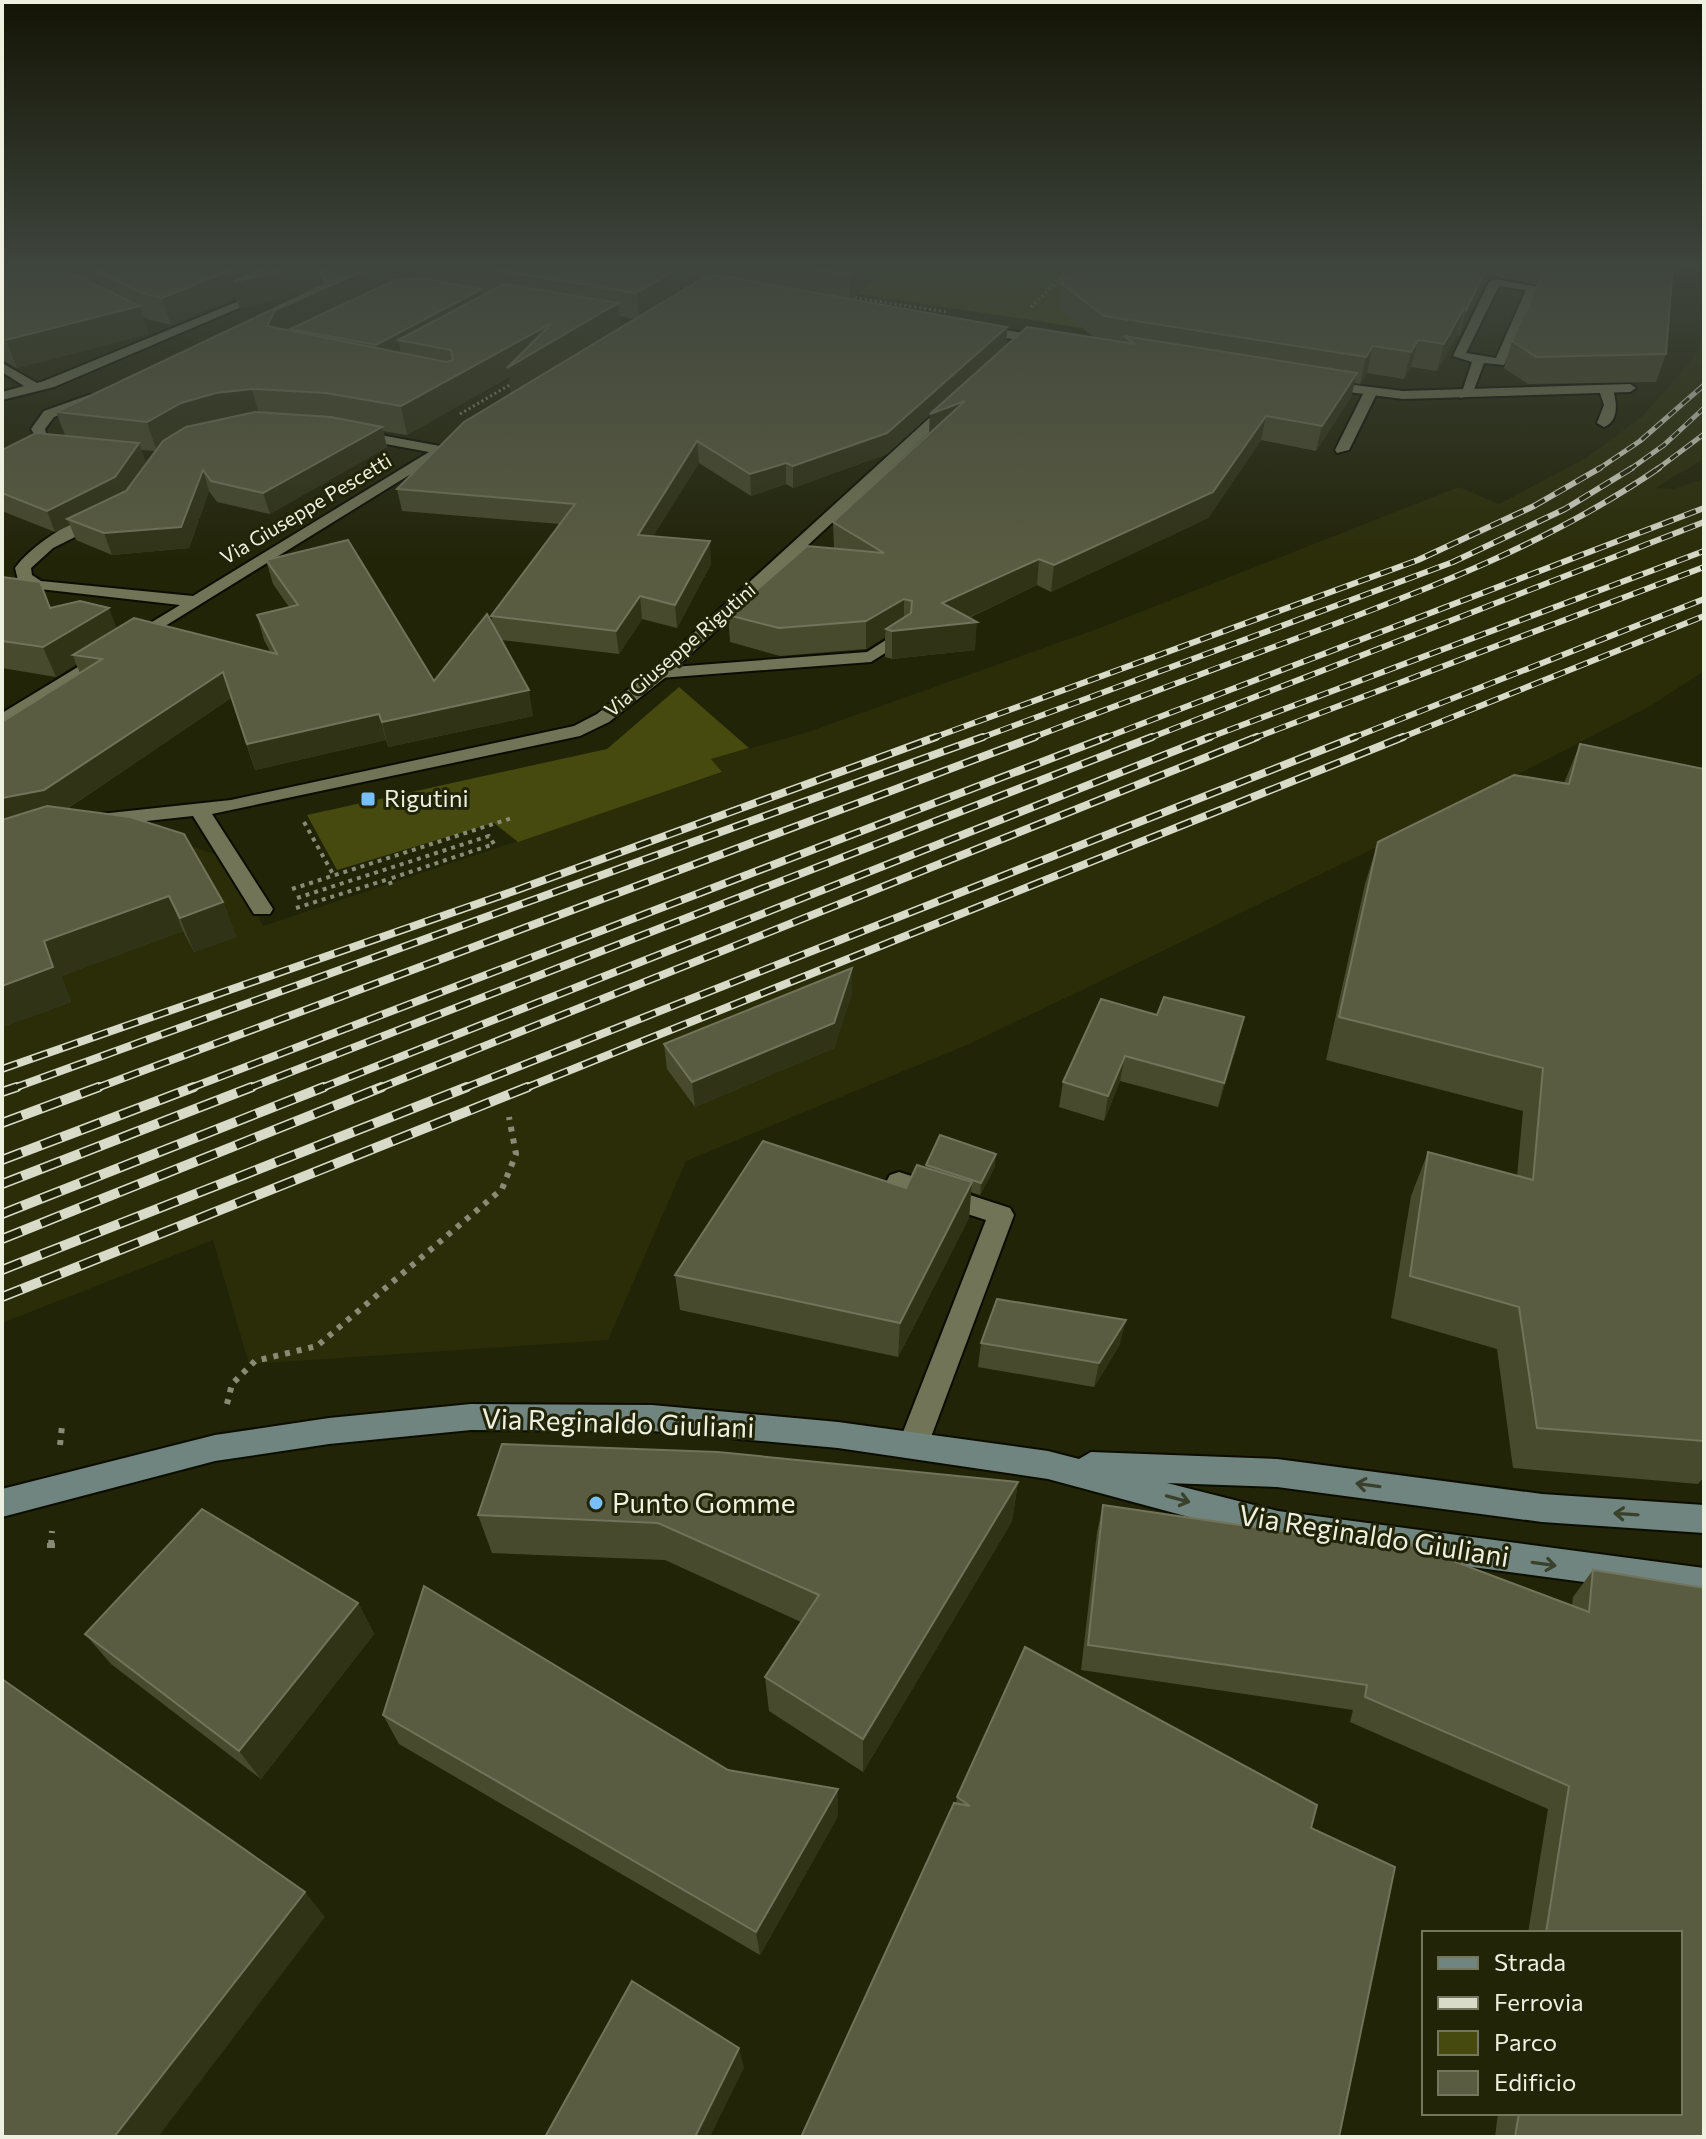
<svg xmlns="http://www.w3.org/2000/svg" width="1706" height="2139" font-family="Commissioner,sans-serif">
<rect width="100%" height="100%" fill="#222408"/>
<path fill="#2b2d08" d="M1704 337V459L1655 488 1673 489 1704 479V671L1652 705 1391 840 1080 991 969 1044 686 1161 608 1340 249 1364 213 1240 2 1323V851L161 836 232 860 263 926 721 773 711 759 805 733 1097 629 1459 487 1499 504 1586 458 1643 416 1696 355Z"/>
<g fill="#464a0f">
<path d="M737 263H1135L1096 330 721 273Z"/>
<path d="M679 687 749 748 711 759 722 772 518 842 494 823 337 870 307 815 607 749Z"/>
</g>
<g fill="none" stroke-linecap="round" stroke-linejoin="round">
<defs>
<g id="lane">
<path d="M1495 279 1539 287 1504 365 1484 363 1472 395 1460 398 1472 362 1453 356 1489 282ZM1499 286 1526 290 1496 358 1466 353Z"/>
<path d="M268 289 272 294 54 387 2 400V392L24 386 2 372V363L37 383 44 381Z"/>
<path d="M1606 386 1613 390C1617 403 1619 421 1604 427L1597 423 1604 405 1599 390Z"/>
<path d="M1365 390 1377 393 1349 450 1337 453 1335 450Z"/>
<path d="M89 395 94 396V402L54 417 45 429 48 441 39 448H29L27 445 36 437 31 429 44 411Z"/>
<path d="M903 629 909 630V638L871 662 660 678 651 673 660 668 867 652Z"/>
<path d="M899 1172 1010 1208 1014 1215 928 1445 924 1454 913 1458 902 1454 898 1445 986 1220 890 1189 886 1182 890 1175Z"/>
</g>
<g id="street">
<path d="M974 325 1049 337 1055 341 1049 345 970 332V326Z"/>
<path d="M1322 381 1403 391 1630 384 1636 388 1630 392 1403 399 1317 388 1316 385Z"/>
<path d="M949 400 961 403 666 677 609 722 580 736 212 814 273 909 270 914H254L193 816 100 826 90 820 100 814 231 800 574 726 597 714 654 669Z"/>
<path d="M353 430 440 446 454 439 461 443 2 727V713L180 605 31 588 18 580 15 568C30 547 78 512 105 516V522L53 548 31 568 32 575 41 581 193 596 429 452 348 437V431Z"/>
</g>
<path id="secondary" d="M471 1404 652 1405 838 1422 1048 1451 1079 1459 1091 1452 1277 1459 1542 1494 1704 1505V1533L1542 1522 1277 1487 1167 1483 1278 1511 1704 1568V1598L1278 1541 1048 1479 838 1448 652 1431 471 1430 329 1444 215 1461 2 1517V1489L215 1435 329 1418Z"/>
</defs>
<use href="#lane" stroke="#0c0d00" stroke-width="4"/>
<use href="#street" stroke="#0c0d00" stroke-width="4"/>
<use href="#secondary" stroke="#0c0d00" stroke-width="4"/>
<g stroke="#898b75" stroke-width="3" stroke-dasharray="2 3" stroke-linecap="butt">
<path d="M850 297 947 312"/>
<path d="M1031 307 1076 263"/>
<path d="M460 414 513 383"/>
</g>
<g stroke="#898b75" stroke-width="4" stroke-dasharray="4 5" stroke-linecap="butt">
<path d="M304 822 334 876"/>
<path d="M292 889 512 818"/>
<path d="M297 898 489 836 494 844 389 879 391 885"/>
<path d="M296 908 389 879"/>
</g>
<g stroke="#898b75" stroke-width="6" stroke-dasharray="5 7" stroke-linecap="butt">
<path d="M227 1404 232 1384 255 1361 317 1346 502 1189 516 1154 509 1117"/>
<path d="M60 1445 62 1426"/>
<path d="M51 1545 52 1531"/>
</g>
<path stroke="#898b75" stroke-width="8" stroke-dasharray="6 9" stroke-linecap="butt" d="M51 1548V1543"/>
<use href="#lane" fill="#717456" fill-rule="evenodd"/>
<use href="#street" fill="#717456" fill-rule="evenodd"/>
<use href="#secondary" fill="#70857f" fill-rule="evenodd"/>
<defs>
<g id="rail-far3">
<path d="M1597 470 1640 441 1704 385"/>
<path d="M1629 470 1664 445 1704 408"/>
<path d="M1656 470 1704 434"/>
</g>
<g id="rail-far2">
<path d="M930 739 1418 560 1534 506 1600 468"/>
<path d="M978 739 1453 562 1565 509 1632 468"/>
<path d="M1029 739C1120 704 1211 670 1303 636 1426 590 1550 543 1659 468"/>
<path d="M1102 739 1704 508"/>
<path d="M1147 739 1704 522"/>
<path d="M1205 739 1704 551"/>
<path d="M1252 739 1704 567"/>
<path d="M1350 739 1704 599"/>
<path d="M1398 739 1704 616"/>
</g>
<g id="rail-far1">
<path d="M2 1069 517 890 936 737"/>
<path d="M11 1089 983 737"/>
<path d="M94 1089 1035 737"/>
<path d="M188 1089 1107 737"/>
<path d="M247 1089 1152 737"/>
<path d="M319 1089 1210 737"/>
<path d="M377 1089 1257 737"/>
<path d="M462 1089 1355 737"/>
<path d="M523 1089 1403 737"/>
</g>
<g id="rail">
<path d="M2 1092 17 1087"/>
<path d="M2 1123 99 1087"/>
<path d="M2 1160 194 1087"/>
<path d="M2 1184 252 1087"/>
<path d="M2 1214 324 1087"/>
<path d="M2 1239 382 1087"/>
<path d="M2 1270 467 1087"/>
<path d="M2 1297 528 1087"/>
</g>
</defs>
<use href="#rail-far3" stroke="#d9dbc9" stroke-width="5"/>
<use href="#rail-far2" stroke="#d9dbc9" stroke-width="6"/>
<use href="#rail-far1" stroke="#d9dbc9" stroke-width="8"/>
<use href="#rail" stroke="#d9dbc9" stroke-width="10"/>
<use href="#rail-far3" stroke="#222408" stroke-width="3" stroke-dasharray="9" stroke-linecap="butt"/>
<use href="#rail-far2" stroke="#222408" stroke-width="4" stroke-dasharray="12" stroke-linecap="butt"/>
<use href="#rail-far1" stroke="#222408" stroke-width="5" stroke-dasharray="16" stroke-linecap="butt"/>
<use href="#rail" stroke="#222408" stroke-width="7" stroke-dasharray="21" stroke-linecap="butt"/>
</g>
<g fill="#484a2e" fill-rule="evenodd">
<path d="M2 263H897L852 299 1007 327 1006 346 1095 338 1059 309 1061 283 1087 263H1673L1666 354 1656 382 1528 384 1504 368 1512 341 1538 285 1496 276 1486 281 1459 336 1457 335 1437 371 1411 367 1404 379 1367 373 1360 384 1354 383 1351 397 1316 451 1261 440 1208 518 1051 592 1037 585 969 618 975 650 892 659 885 657V637L866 649 780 656 730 642 728 615 834 548 833 522 929 434 930 415 887 454 793 488 786 484 751 496 699 463 653 536 711 564 677 628 642 619 619 654 501 640 533 716 388 747 386 740 255 770 231 698 67 809 223 902 236 937 194 952 183 931 61 976 71 1002 2 1027 80 673 76 664 56 677 2 668V577L50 608 117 629 271 653 264 640 257 615 289 607 273 584 266 560 434 681 493 625 491 616 560 524 402 511 397 489 511 393 509 377 407 435 383 431 387 447 270 514 217 502 209 491 189 548 112 555 76 540 70 525 55 532 2 511V450L65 435 56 412 314 289 240 309 236 297 171 325 150 320 143 317 148 334 17 368 2 360ZM689 276 703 278 690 286ZM619 316 635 319 621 328ZM141 450 156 451 132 484 146 463Z"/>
<path d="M1580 744 1704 769V1477L1698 1484 1513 1468 1497 1349 1391 1318 1411 1196 1428 1152 1517 1176 1523 1111 1326 1060 1365 884 1378 842 1564 783Z"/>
<path d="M852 968V993L834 1048 695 1107 667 1069 664 1044Z"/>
<path d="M1157 1015 1238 1042 1218 1107 1120 1081 1104 1121 1059 1107 1063 1082Z"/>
<path d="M926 1165 995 1167 980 1195 971 1192 969 1218 898 1357 680 1310 675 1275 906 1188 926 1167Z"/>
<path d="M981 1343 1120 1344 1094 1387 978 1367Z"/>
<path d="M1018 1482 1012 1521 863 1772 769 1711 765 1677 801 1622 665 1560 492 1553 478 1515Z"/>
<path d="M1103 1505 1393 1547 1397 1540 1572 1606 1573 1597 1593 1570 1704 1588V2137H1495L1498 2113H1680V1933H1528L1548 1809 1350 1722 1353 1710 1081 1670 1097 1532Z"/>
<path d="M358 1603 374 1634 261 1779 111 1664 85 1634Z"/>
<path d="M383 1715 728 1770 838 1816 760 1955 399 1744Z"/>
<path d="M957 1797 1311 1828 1339 2137 956 1804Z"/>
</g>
<g fill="#313317">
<path d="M67 263 76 288 66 271Z"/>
<path d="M247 263H254L258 276 272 272 269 263H318L323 287 240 309 236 297 171 325 162 298Z"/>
<path d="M381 263H420L423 284 290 329 291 333 267 326 275 310Z"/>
<path d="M687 263H688L690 289 639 320 636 293Z"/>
<path d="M865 263H897L849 302V275Z"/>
<path d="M1490 263H1499L1496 276 1486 281 1459 336 1466 310Z"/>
<path d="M482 289 485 307 398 340 401 353 380 364 376 345Z"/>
<path d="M618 303 621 331 512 397 509 377 407 435 401 406 552 323Z"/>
<path d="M140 306 148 334 17 368 6 340Z"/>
<path d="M1464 308 1457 335 1437 371 1444 344Z"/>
<path d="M1007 327 1006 346 965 401 929 438 930 415 887 454 793 488V466Z"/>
<path d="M1418 340 1411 367 1404 379 1411 352Z"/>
<path d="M1373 346 1367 373 1360 384 1366 357Z"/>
<path d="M1357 373 1351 397 1316 451 1322 426Z"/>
<path d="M252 389 260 418 157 452 147 422 181 403 216 393Z"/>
<path d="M1266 416 1261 440 1208 518 1051 592 1054 565Z"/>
<path d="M382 427 387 447 270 514 263 493Z"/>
<path d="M697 441 699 463 640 557 638 535Z"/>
<path d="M139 443 146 463 123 498 67 519 70 525 55 532 47 511Z"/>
<path d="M786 463V484L751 496 750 474Z"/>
<path d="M203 470 209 491 189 548 112 555 104 533Z"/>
<path d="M710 541 711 564 677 628 675 605Z"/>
<path d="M1039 559 1037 585 955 624 977 622 975 650 892 659V631L886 629 885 637 866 649V621L904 599V626L942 603Z"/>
<path d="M640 596 642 619 619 654 616 631Z"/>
<path d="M109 608 120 637 73 655 76 664 56 677 43 647Z"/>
<path d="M223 672 231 698 56 816 2 827V798Z"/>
<path d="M529 690 533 716 388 747 382 722Z"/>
<path d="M379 714 386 740 255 770 247 744Z"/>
<path d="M169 896 183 931 61 976 71 1002 2 1027V986L44 941Z"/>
<path d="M223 902 236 937 194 952 180 918Z"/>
<path d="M852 968V993L834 1048 695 1107 692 1082Z"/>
<path d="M1244 1017 1238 1042 1218 1107 1224 1083Z"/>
<path d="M1125 1056 1120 1081 1104 1121 1108 1096Z"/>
<path d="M996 1154 995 1167 980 1195 981 1183Z"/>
<path d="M972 1182 969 1218 898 1357 900 1323Z"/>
<path d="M1126 1320 1120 1344 1094 1387 1099 1363Z"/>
<path d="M1018 1482 1012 1521 863 1772V1739Z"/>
<path d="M358 1603 374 1634 261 1779 239 1751Z"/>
<path d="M838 1789V1816L760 1955 756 1932Z"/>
<path d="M305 1892 325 1917 158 2137H114Z"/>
<path d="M739 2048 744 2068 710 2137H695Z"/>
</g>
<g fill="#5a5c41" stroke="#71735a" stroke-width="2">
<path d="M2 263H67L66 271 140 306 6 340 2 338Z"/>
<path d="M78 263H247L162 298 142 293Z"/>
<path d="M279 263H308L233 282Z"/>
<path d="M318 263H381L275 310 267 326 446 362 453 360 451 350 398 340 504 284 618 303 507 368 552 323 401 406 326 393 252 389 216 393 181 403 147 422 56 412 326 284Z"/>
<path d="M451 263H687L636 293Z"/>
<path d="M771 263H865L849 275Z"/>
<path d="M1087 263H1490L1466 310 1464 308 1444 344 1418 340 1411 352 1373 346 1366 357 1104 316 1061 283Z"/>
<path d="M1548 263H1673L1666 354 1536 357 1512 341Z"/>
<path d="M710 274 1007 327 887 433 793 466 786 463 750 474 697 441 638 535 710 541 675 605 640 596 616 631 491 616 575 504 397 489 464 422Z"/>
<path d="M419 278 482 289 376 345 290 329 395 280Z"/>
<path d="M1027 327 1135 344 1124 336 1357 373 1322 426 1266 416 1213 492 1054 565 1039 559 942 603 977 622 892 631 886 629 911 613 912 601 904 599 866 621 779 628 728 615 807 546 884 553 833 522 965 401 930 414Z"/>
<path d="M255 412 331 417 382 427 263 493 211 481 203 470 181 527 104 533 67 519 126 491 163 441 186 427Z"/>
<path d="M36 433 139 443 115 477 47 511 2 493V450Z"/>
<path d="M348 540 434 681 487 614 529 690 382 722 379 714 247 744 223 672 44 790 2 798V722L102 659 73 655 134 618 277 654 257 615 298 605 266 560Z"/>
<path d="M2 577 40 582 50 608 80 601 109 608 43 647 2 641Z"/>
<path d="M1580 744 1704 769V1441L1537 1428 1519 1307 1410 1276 1428 1152 1533 1180 1543 1068 1339 1017 1378 842 1514 775 1569 784Z"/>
<path d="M47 806 130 817 184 834 223 902 180 918 169 896 44 941 53 967 2 986V820Z"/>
<path d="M852 968 834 1023 692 1082 664 1044Z"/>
<path d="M1164 997 1244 1017 1224 1083 1125 1056 1108 1096 1063 1082 1101 999 1157 1015Z"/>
<path d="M940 1135 996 1154 981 1183 926 1165Z"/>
<path d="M763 1141 906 1188 917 1165 972 1182 900 1323 675 1275Z"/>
<path d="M997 1299 1126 1320 1099 1363 981 1343Z"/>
<path d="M502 1444 718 1452 1018 1482 863 1739 765 1677 819 1595 658 1523 478 1515Z"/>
<path d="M1103 1505 1396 1548 1397 1540 1589 1612 1593 1570 1704 1588V2137H1515L1519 2113H1680V1933H1546L1569 1786 1365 1697 1367 1685 1088 1645Z"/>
<path d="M202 1509 358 1603 239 1751 85 1634Z"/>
<path d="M424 1586 728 1770 838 1789 756 1932 383 1715Z"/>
<path d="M1025 1647 1317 1805 1311 1828 1395 1867 1339 2137H801L954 1803 970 1806 957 1797Z"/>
<path d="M2 1679 305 1892 114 2137H2Z"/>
<path d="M632 1981 739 2048 695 2137H545Z"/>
</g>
<defs><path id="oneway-shaft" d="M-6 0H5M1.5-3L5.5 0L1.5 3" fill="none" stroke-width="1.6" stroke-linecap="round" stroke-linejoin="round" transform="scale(2)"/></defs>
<g stroke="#39412c">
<use href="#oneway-shaft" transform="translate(1368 1485) rotate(-172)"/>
<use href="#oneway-shaft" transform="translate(1178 1499) rotate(15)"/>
<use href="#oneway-shaft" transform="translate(1626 1514) rotate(-176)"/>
<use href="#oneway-shaft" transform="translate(1544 1564) rotate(8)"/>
</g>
<linearGradient id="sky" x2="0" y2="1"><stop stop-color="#131404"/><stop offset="0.47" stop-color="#3e453d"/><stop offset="1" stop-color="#3e453d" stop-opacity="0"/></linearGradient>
<rect width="1706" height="563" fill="url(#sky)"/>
<g fill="#7abff8" stroke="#222408" stroke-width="3">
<rect x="360" y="791" width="16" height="16" rx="4"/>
<circle cx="596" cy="1503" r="8"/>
</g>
<g text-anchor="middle" stroke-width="6" stroke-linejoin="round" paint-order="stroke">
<g font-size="20" fill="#eff1e0" stroke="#222408">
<text transform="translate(306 509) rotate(-31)" y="7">Via Giuseppe Pescetti</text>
<text transform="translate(680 650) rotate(-41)" y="7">Via Giuseppe Rigutini</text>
</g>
<g font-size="24" fill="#eff1e0" stroke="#222408" text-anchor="start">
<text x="384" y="807">Rigutini</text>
</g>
<g font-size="28" fill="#eff1e0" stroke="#222408">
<text transform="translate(618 1423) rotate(2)" y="10">Via Reginaldo Giuliani</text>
<text transform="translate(1374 1536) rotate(9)" y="10">Via Reginaldo Giuliani</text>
</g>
<g font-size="28" fill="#eff1e0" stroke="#222408" text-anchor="start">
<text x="612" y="1513">Punto Gomme</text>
</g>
</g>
<rect width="1706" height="2139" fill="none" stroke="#eff1e0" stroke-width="8"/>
<rect x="1422" y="1931" width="260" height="184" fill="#222408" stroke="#74765e" stroke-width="2"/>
<rect x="1438" y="1957" width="40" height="12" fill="#70857f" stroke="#74765e" stroke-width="2"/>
<text x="1494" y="1971" font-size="24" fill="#eff1e0">Strada</text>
<rect x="1438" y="1997" width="40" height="12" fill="#d9dbc9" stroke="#74765e" stroke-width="2"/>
<text x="1494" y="2011" font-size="24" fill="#eff1e0">Ferrovia</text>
<rect x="1438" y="2031" width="40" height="24" fill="#464a0f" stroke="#74765e" stroke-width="2"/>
<text x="1494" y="2051" font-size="24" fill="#eff1e0">Parco</text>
<rect x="1438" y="2071" width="40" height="24" fill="#5a5c41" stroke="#74765e" stroke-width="2"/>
<text x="1494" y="2091" font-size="24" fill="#eff1e0">Edificio</text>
</svg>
